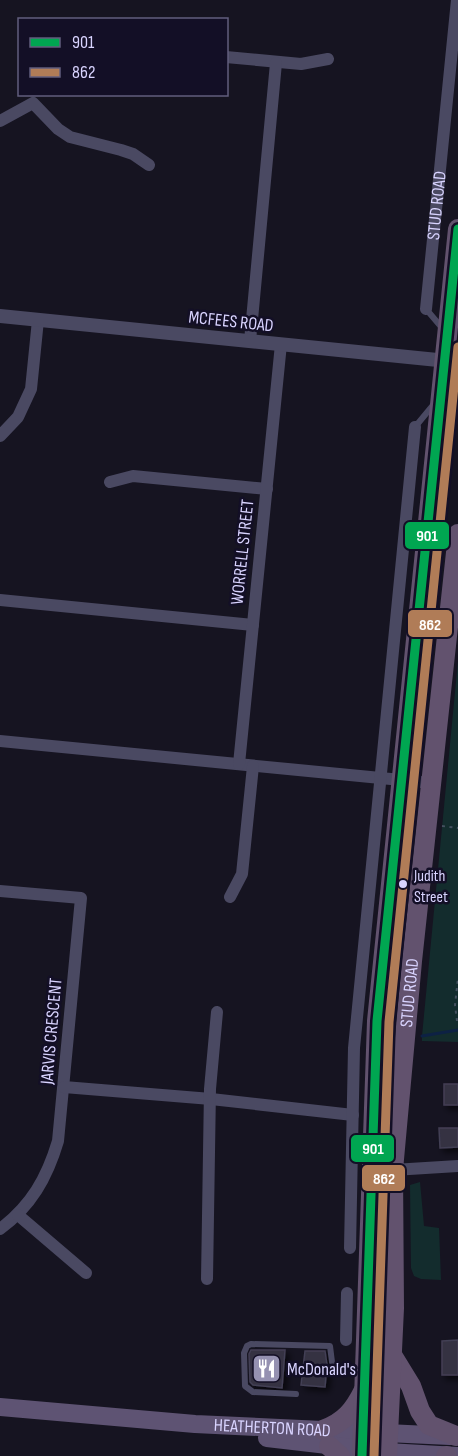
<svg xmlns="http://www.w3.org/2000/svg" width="458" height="1456" font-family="'Sofia Sans Condensed',sans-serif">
<defs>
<filter id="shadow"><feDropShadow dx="4" dy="4" stdDeviation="3" flood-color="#0009"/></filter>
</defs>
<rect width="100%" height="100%" fill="#161421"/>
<g fill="#132c2d">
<path d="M458 661V1042L422 1041V1036Z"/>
<path d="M420 1182 424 1226 439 1228 441 1280 421 1279 414 1276 411 1268 410 1185Z"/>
</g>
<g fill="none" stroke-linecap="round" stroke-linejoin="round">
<path stroke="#0d2144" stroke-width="3" d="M422 1036 458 1030"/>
</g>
<g fill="#343243" stroke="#433f54" stroke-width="1.5" filter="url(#shadow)">
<rect x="444" y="1084" width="14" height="21"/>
<path d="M439 1128H458V1147L440 1148Z"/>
<path d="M458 1340V1375H442V1341Z"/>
<path d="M251 1350H285L282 1388 253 1385 250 1382 249 1354Z"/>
<path d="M305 1351H325L327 1365 325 1387 301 1385Z"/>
</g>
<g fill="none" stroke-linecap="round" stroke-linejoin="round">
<g stroke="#44505f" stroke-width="2" stroke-dasharray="3 4.5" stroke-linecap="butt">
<path d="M442 826 458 828"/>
<path d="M457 1021 455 1005 458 978"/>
</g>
<g stroke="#4a4962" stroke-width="6">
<path d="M426 309 443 329"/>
<path d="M415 427 434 404"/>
<path d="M405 537 424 525"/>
<path d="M296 1394 253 1392 245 1386 244 1353 247 1346 251 1344 330 1346 332 1362 335 1368"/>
</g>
<g stroke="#4a4962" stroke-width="12">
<path d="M226 57 301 64 328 59"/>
<path d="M0 121 33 103 58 129 70 137 121 150 133 154 149 165"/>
<path id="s1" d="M426 309 457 0"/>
<path d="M250 341 276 63"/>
<path d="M0 436 18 417 31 389 38 320"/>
<path d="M110 482 133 476 267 489"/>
<path d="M0 600 253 625"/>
<path d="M0 741 432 783"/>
<path d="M239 764 281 344"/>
<path d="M0 891 81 898 58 1141C47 1178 31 1206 0 1229"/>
<path d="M230 897 242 874 253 766"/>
<path d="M64 1087 211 1099 353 1115"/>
<path d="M393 1170 458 1166"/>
<path d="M18 1215 86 1273"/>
<path d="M350 1248 354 1048 415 427"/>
<path d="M207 1279 210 1089 217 1012"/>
<path d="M346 1340 347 1293"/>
</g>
<path stroke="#4a4962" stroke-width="14" d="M0 316 458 362"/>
<g stroke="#5e5373" stroke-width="18">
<path id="s2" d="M0 1407 195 1424 450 1436"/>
<path d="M267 1438 387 1452 458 1456"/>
</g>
<g stroke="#62526e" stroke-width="20">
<path d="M392 1355 411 1386 420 1411 429 1425 456 1436"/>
<path d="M323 1430C345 1422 354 1410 364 1390"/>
<path d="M329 1446 340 1456"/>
<path d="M362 1456 377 1021 458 229"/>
<path id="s3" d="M387 1456 394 1308 393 1170 412 961 458 534"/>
<path d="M446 1456H447"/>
</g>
<defs>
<path id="bus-1" d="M362 1456 377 1021 458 229"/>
<path id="bus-2" d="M374 1456 389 1022 458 347"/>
</defs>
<use href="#bus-1" stroke="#130f26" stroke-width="14"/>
<use href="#bus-2" stroke="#130f26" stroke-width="14"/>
<use href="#bus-1" stroke="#00a651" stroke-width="9"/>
<use href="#bus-2" stroke="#b07c57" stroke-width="9"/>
</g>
<defs>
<symbol id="restaurant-square" viewBox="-11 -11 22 22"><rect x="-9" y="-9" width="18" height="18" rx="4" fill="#9591b1" stroke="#130f26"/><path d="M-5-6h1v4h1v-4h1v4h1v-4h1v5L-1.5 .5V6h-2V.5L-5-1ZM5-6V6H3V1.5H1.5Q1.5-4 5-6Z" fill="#fff"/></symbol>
</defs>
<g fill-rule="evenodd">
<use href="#restaurant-square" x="250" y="1352" width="33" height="33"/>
</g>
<circle fill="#d9d4ff" stroke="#130f26" stroke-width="2" cx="403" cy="884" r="5"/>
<g text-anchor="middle" stroke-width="5" stroke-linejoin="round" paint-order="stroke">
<g font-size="16" fill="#d9d4ff" stroke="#130f26" text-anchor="start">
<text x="414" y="881">Judith<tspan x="414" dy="21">Street</tspan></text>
</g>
<g font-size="18" fill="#d9d4ff" stroke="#130f26">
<text dy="6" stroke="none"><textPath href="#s1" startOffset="104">STUD ROAD</textPath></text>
<text transform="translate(231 321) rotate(6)" y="6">MCFEES ROAD</text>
<text transform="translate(242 552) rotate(-84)" y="6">WORRELL STREET</text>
<text dy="6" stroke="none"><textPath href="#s3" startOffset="464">STUD ROAD</textPath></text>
<text transform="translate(51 1031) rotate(-85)" y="6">JARVIS CRESCENT</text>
<text dy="6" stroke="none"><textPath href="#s2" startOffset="273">HEATHERTON ROAD</textPath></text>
</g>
<g font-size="18" fill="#d9d4ff" stroke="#130f26" text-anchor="start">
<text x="287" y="1375">McDonald's</text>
</g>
</g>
<g stroke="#130f26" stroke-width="2">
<rect x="404" y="521" width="46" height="29" rx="6" fill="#00a651"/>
<rect x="407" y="609" width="46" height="29" rx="6" fill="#b07c57"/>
<rect x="350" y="1134" width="45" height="29" rx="6" fill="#00a651"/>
<rect x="361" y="1164" width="45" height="28" rx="6" fill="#b07c57"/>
</g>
<g font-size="16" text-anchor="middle" font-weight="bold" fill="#fff">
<text x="427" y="541">901</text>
<text x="430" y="630">862</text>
<text x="373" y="1154">901</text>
<text x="384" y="1184">862</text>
</g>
<rect x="18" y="18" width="210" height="78" fill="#130f26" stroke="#625e7d" stroke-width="1.5"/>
<rect x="30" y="38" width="30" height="9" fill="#00a651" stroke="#625e7d" stroke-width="1.5"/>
<text x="72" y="48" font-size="18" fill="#d9d4ff">901</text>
<rect x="30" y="68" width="30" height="9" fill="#b07c57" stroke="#625e7d" stroke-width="1.5"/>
<text x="72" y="78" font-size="18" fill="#d9d4ff">862</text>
</svg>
